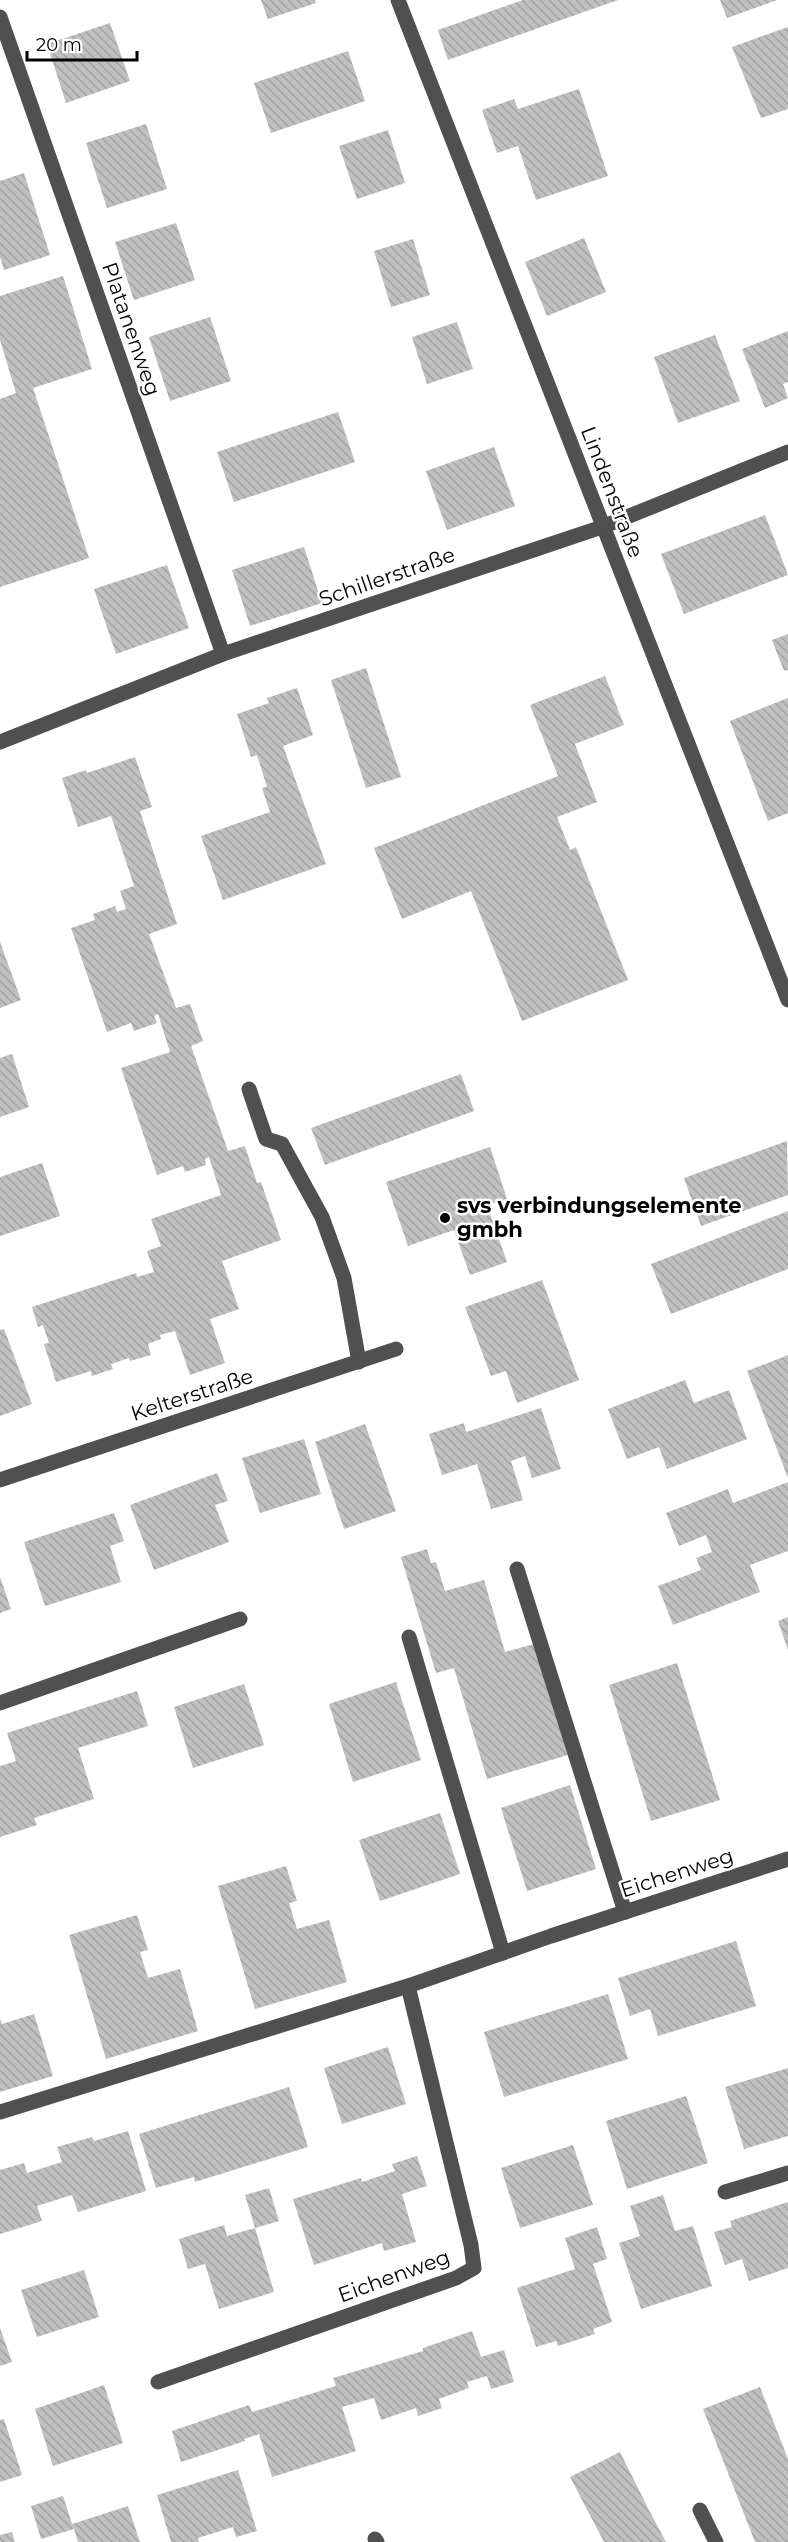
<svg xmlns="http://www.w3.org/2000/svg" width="788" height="2542" font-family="Montserrat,sans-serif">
<defs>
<pattern id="building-back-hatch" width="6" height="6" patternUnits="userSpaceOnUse" patternTransform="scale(1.5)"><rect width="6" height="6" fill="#c0c0c0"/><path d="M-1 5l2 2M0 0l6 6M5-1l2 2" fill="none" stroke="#a3a3a3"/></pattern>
</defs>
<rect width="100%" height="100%" fill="#fff"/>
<g fill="url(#building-back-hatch)">
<path d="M261 0H315L316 3 268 19Z"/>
<path d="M523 0H618L448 60 438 30Z"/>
<path d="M720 0H777L727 18Z"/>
<path d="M110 23 130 81 66 103 47 44Z"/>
<path d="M788 27V109L761 118 732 47Z"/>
<path d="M348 51 365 101 271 133 254 83Z"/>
<path d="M579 89 608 176 536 200 518 146 497 153 482 110 514 99 518 109Z"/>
<path d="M146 124 167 189 107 208 86 143Z"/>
<path d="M388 130 405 183 357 199 339 146Z"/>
<path d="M24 173 50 255 4 270 0 257V181Z"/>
<path d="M176 223 195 280 134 300 115 242Z"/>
<path d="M584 238 606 292 547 316 525 262Z"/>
<path d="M413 239 430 295 391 307 374 251Z"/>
<path d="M63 276 92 369 33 388 89 558 0 587V399L16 393 0 340V296Z"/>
<path d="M210 317 231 381 170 401 149 337Z"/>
<path d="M457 322 473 369 427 384 412 337Z"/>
<path d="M788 331V382L783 384 788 398 765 408 742 349Z"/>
<path d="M715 335 740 401 678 423 654 357Z"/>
<path d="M338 412 355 462 234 502 217 452Z"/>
<path d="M494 447 515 506 447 530 426 471Z"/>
<path d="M765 515 788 575 684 614 661 554Z"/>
<path d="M304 547 322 603 250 626 232 570Z"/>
<path d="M167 565 189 628 116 654 94 589Z"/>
<path d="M788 634V670L784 671 772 640Z"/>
<path d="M366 668 401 777 366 788 331 680Z"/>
<path d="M605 676 624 725 575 744 597 802 557 817 570 850 576 847 628 980 522 1021 471 891 402 919 374 848 558 776 530 705Z"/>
<path d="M297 688 313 735 283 746 326 864 223 900 201 836 270 812 262 788 267 787 257 755 251 757 237 714 269 703 267 698Z"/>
<path d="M788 698V813L768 821 730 721Z"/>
<path d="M135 757 152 807 140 811 177 924 149 934 176 1008 190 1004 203 1041 191 1046 228 1151 245 1146 257 1183 261 1182 281 1240 222 1261 239 1309 210 1319 225 1363 190 1375 175 1331 160 1335 161 1339 148 1344 151 1355 130 1361 129 1358 111 1364 113 1369 92 1376 91 1371 56 1382 44 1344 49 1343 43 1325 38 1327 32 1307 136 1273 137 1277 154 1272 147 1251 161 1246 151 1219 221 1195 209 1157 205 1159 206 1165 185 1172 183 1166 157 1175 121 1068 170 1052 158 1014 154 1016 157 1023 134 1031 131 1023 107 1032 71 928 95 920 93 914 115 906 117 912 126 909 120 891 134 886 111 816 78 827 62 778 86 770 87 773Z"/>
<path d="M0 942 21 1000 0 1008Z"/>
<path d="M12 1054 29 1107 0 1117V1058Z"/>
<path d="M461 1074 474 1111 325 1165 311 1128Z"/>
<path d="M787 1141 788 1195 701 1226 684 1178Z"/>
<path d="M490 1147 507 1199 487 1205 507 1262 470 1275 454 1230 408 1246 386 1182Z"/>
<path d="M42 1163 60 1216 0 1236V1177Z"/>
<path d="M788 1211V1269L671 1314 651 1264Z"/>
<path d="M542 1280 579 1380 517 1403 506 1371 491 1376 465 1307Z"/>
<path d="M4 1329 32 1404 0 1416V1330Z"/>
<path d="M788 1355V1478L747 1371Z"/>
<path d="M685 1380 694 1403 729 1390 747 1439 667 1469 659 1447 627 1459 608 1409Z"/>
<path d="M541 1408 561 1469 532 1478 525 1456 511 1461 523 1500 491 1509 477 1464 442 1475 429 1434 464 1423 466 1432Z"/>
<path d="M365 1424 396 1511 344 1529 315 1442Z"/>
<path d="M304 1439 321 1494 260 1513 242 1458Z"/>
<path d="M217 1473 228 1501 215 1505 229 1542 154 1570 130 1505Z"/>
<path d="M788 1482V1551L750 1565 760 1592 673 1625 658 1586 701 1570 696 1558 712 1552 706 1535 679 1546 666 1513 728 1489 733 1503Z"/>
<path d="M114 1513 124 1541 110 1546 121 1582 45 1606 24 1542Z"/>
<path d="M427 1549 431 1563 436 1562 445 1591 484 1580 505 1652 534 1644 568 1755 487 1779 454 1668 436 1673 401 1557Z"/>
<path d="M0 1577 11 1609 0 1613Z"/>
<path d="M788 1617V1650L778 1621Z"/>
<path d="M677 1663 720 1800 651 1821 609 1685Z"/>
<path d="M396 1682 421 1760 353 1782 329 1704Z"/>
<path d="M244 1684 264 1745 193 1768 174 1707Z"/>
<path d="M137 1691 148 1726 78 1748 94 1799 34 1818 37 1825 0 1837V1766L16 1761 7 1733Z"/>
<path d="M570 1785 596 1869 527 1891 501 1808Z"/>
<path d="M440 1813 460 1874 380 1901 359 1840Z"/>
<path d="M286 1866 297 1901 289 1903 297 1929 329 1920 347 1982 255 2009 218 1886Z"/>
<path d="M137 1915 148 1950 140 1952 148 1978 180 1969 198 2031 106 2059 69 1935Z"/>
<path d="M736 1941 756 2006 658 2036 650 2009 630 2016 618 1978Z"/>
<path d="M608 1994 628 2059 504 2097 484 2032Z"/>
<path d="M34 2014 53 2076 0 2092V2018L2 2024Z"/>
<path d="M388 2047 406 2104 342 2124 324 2068Z"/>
<path d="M788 2068V2136L744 2149 725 2087Z"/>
<path d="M289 2087 308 2147 195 2182 194 2177 156 2188 139 2134Z"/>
<path d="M686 2096 708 2163 627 2189 606 2121Z"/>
<path d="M128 2131 146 2191 78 2212 72 2195 37 2206 42 2221 0 2234V2170L24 2163 27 2173 62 2162 57 2147 92 2137 94 2141Z"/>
<path d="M573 2145 593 2205 520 2228 501 2168Z"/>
<path d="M417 2156 427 2186 402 2194 416 2242 384 2251 382 2243 314 2265 293 2199 361 2178 362 2182 395 2171 392 2164Z"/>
<path d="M269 2188 279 2221 255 2228 245 2195Z"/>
<path d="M663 2195 675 2231 693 2226 712 2286 641 2309 619 2243 640 2236 630 2206Z"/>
<path d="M788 2202V2268L749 2281 742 2259 725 2265 714 2232 732 2227 730 2221Z"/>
<path d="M224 2225 227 2236 255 2228 274 2292 219 2309 205 2264 188 2269 179 2239Z"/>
<path d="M597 2227 607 2259 593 2264 612 2322 593 2329 595 2334 558 2346 556 2341 536 2347 517 2288 575 2269 565 2238Z"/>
<path d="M84 2270 99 2317 37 2337 21 2290Z"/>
<path d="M0 2328 12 2362 0 2366Z"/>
<path d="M472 2331 481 2357 504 2350 514 2382 491 2389 487 2376 467 2382 469 2388 439 2399 442 2408 418 2416 416 2408 381 2420 374 2398 342 2407 356 2451 272 2477 259 2434 244 2439 245 2441 181 2462 172 2431 249 2405 252 2412 336 2386 333 2378 423 2351V2348Z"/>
<path d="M104 2385 123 2443 53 2466 35 2409Z"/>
<path d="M760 2387 788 2459V2542H755L703 2409Z"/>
<path d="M4 2419 22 2475 0 2482V2420Z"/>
<path d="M620 2452 649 2510 666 2542H604L570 2477Z"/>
<path d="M238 2470 257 2531 236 2537 233 2527 198 2538 199 2542H171L157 2495Z"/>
<path d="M63 2496 72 2524 128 2506 140 2542H78L74 2529 41 2539 31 2506Z"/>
<path d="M12 2532 15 2542H0V2535Z"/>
</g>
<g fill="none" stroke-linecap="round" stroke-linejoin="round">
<g stroke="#505050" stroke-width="15">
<path d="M398 0 788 1000"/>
<path d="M0 17 223 654"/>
<path d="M0 742 223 654 602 527 788 452"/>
<path d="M249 1089 266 1139 282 1144 322 1217 344 1278 359 1362"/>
<path d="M0 1480 396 1349"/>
<path d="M517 1569 625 1912"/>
<path d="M409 1637 503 1953"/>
<path d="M0 1703 240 1619"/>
<path d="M0 2112 408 1986 551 1936 788 1859"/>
<path d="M725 2192 788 2173"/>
<path d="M158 2382 456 2278 474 2268 471 2245 408 1986"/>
<path d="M700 2510 716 2542"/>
<path d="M375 2539 377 2542"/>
</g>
</g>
<circle fill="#000" stroke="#fff" stroke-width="2" cx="445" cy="1218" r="6"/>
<g text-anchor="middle" stroke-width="5" stroke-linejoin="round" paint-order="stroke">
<g font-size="21" fill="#000" stroke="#fff">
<text transform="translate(131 329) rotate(71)" y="7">Platanenweg</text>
<text transform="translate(612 492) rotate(69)" y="7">Lindenstraße</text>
<text transform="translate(387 577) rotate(-19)" y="7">Schillerstraße</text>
<text transform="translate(192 1395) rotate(-18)" y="7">Kelterstraße</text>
<text transform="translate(677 1873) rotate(-18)" y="7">Eichenweg</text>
<text transform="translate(394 2276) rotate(-20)" y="7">Eichenweg</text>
</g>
<g font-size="21" font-weight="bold" fill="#000" stroke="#fff" text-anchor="start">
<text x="457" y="1213">svs verbindungselemente<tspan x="457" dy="24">gmbh</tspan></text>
</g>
</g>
<path d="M27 51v9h110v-9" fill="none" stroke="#000000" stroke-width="3"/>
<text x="36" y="51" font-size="18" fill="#000000" stroke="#ffffff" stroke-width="4.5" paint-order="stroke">20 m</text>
</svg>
